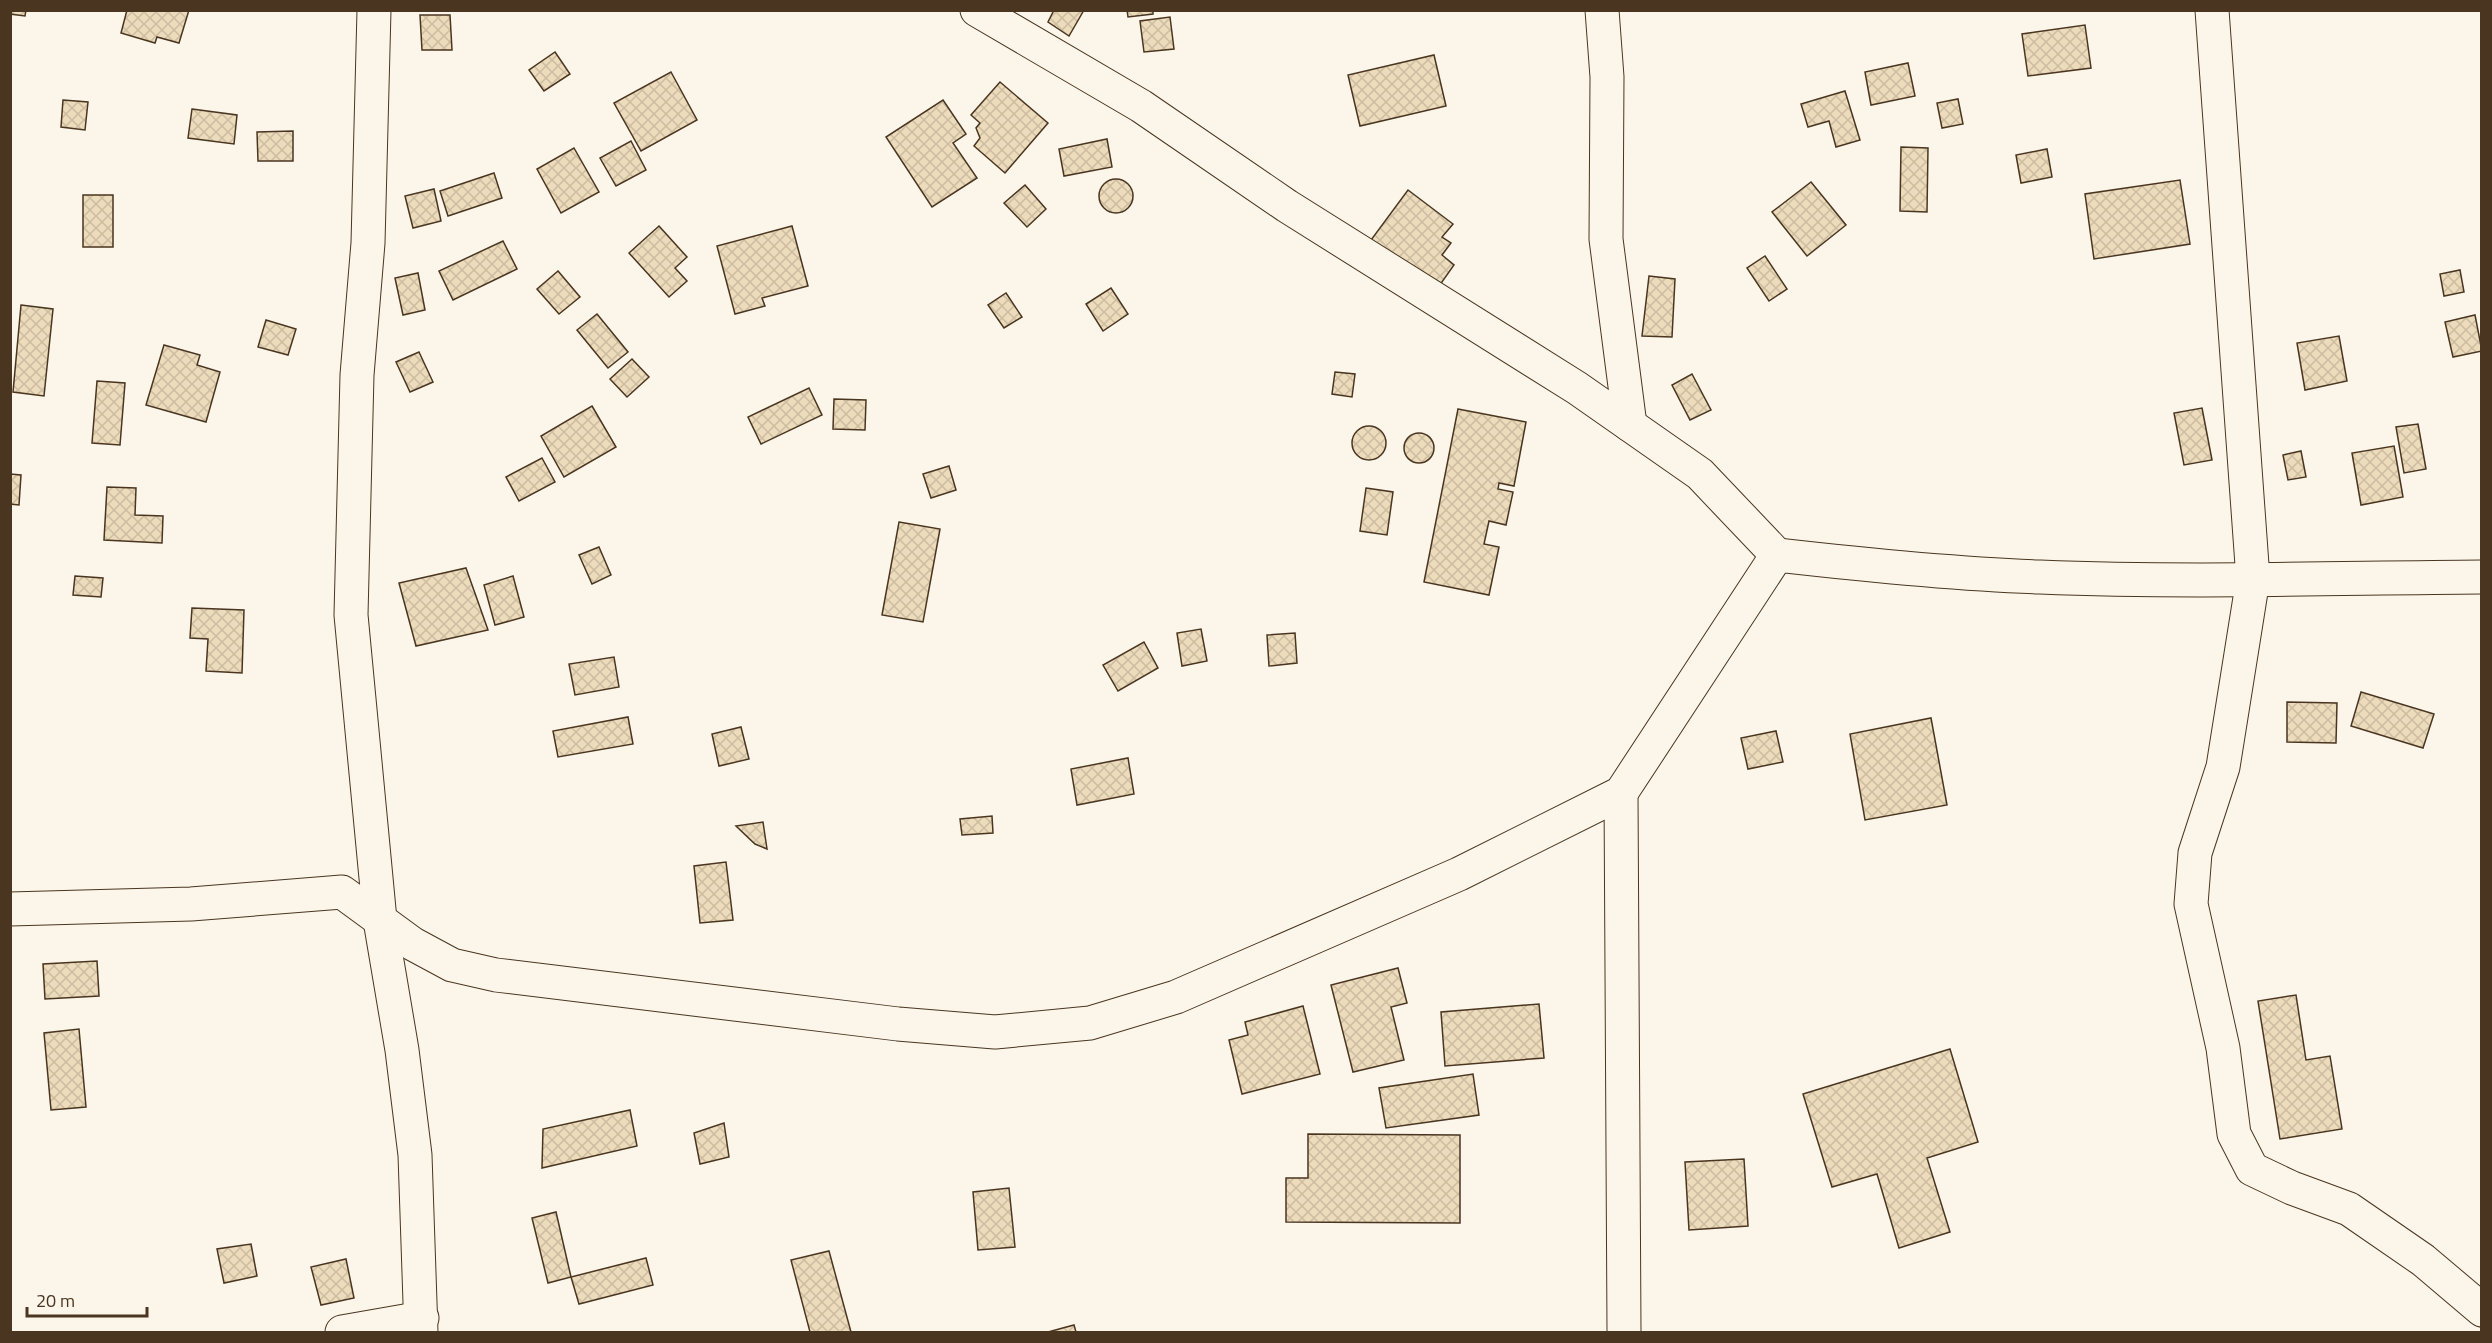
<svg xmlns="http://www.w3.org/2000/svg" width="2492" height="1343" font-family="'Titillium Web',sans-serif">
<defs>
<pattern id="building-cross-hatch" width="8" height="8" patternUnits="userSpaceOnUse" patternTransform="scale(1.5)"><rect width="8" height="8" fill="#ecdcbc"/><path d="M0 0l8 8M0 8l8-8" fill="none" stroke="#ccbda1"/></pattern>
</defs>
<rect width="100%" height="100%" fill="#fbf6e9"/>
<g fill="url(#building-cross-hatch)" stroke="#4a3520" stroke-width="1.5">
<path d="M10 10H26L25 16 10 14Z"/>
<path d="M127 10H189L179 43 157 37 155 43 121 33Z"/>
<path d="M1054 10H1084L1069 36 1048 22Z"/>
<path d="M1127 10H1153V14L1128 17Z"/>
<path d="M420 15H450L452 50H422Z"/>
<path d="M1170 17 1174 49 1144 52 1140 21Z"/>
<path d="M2085 25 2091 68 2028 76 2022 34Z"/>
<path d="M555 52 570 74 544 91 529 70Z"/>
<path d="M1434 55 1446 106 1360 126 1348 75Z"/>
<path d="M1908 63 1915 96 1871 105 1865 72Z"/>
<path d="M671 72 697 120 641 151 614 103Z"/>
<path d="M1000 82 1048 123 1005 173 974 146 980 138 976 128 980 123 971 115Z"/>
<path d="M1845 91 1860 140 1836 147 1829 121 1808 127 1801 104Z"/>
<path d="M1958 99 1963 124 1942 128 1937 103Z"/>
<path d="M63 100 88 102 85 130 61 127Z"/>
<path d="M943 100 966 134 953 143 977 178 932 207 886 137Z"/>
<path d="M192 109 237 115 234 144 188 138Z"/>
<path d="M293 131V161H258L257 132Z"/>
<path d="M1107 139 1112 167 1064 176 1059 149Z"/>
<path d="M631 141 646 170 616 186 600 158Z"/>
<path d="M1901 147 1928 148 1927 212 1900 211Z"/>
<path d="M574 148 599 192 561 213 537 169Z"/>
<path d="M2047 149 2052 177 2021 183 2016 155Z"/>
<path d="M494 173 502 198 448 216 440 191Z"/>
<circle cx="1116" cy="196" r="17"/>
<path d="M2180 180 2190 244 2094 259 2085 194Z"/>
<path d="M1811 182 1846 225 1807 256 1772 212Z"/>
<path d="M1025 185 1046 209 1027 227 1004 203Z"/>
<path d="M434 189 441 221 413 228 405 196Z"/>
<path d="M1408 190 1453 224 1442 237 1451 243 1442 255 1454 265 1437 289 1371 240Z"/>
<rect x="83" y="195" width="30" height="52"/>
<path d="M659 226 687 257 675 268 687 281 669 297 629 253Z"/>
<path d="M792 226 808 286 762 298 765 306 735 314 717 246Z"/>
<path d="M503 241 517 269 453 300 439 271Z"/>
<path d="M1765 256 1787 289 1769 301 1747 268Z"/>
<path d="M2460 270 2464 292 2444 296 2440 274Z"/>
<path d="M558 271 580 297 559 314 537 289Z"/>
<path d="M418 273 425 310 403 315 395 278Z"/>
<path d="M1649 276 1675 279 1672 337 1642 336Z"/>
<path d="M1111 288 1128 314 1103 331 1086 304Z"/>
<path d="M1006 293 1022 317 1004 328 988 305Z"/>
<path d="M21 305 53 309 44 396 13 392Z"/>
<path d="M597 314 628 352 608 368 577 330Z"/>
<path d="M2475 315 2482 351 2453 357 2445 322Z"/>
<path d="M266 320 296 329 288 355 258 347Z"/>
<path d="M2339 336 2347 381 2305 390 2297 343Z"/>
<path d="M164 345 200 355 197 365 220 372 206 422 146 405Z"/>
<path d="M419 352 433 382 410 392 396 362Z"/>
<path d="M632 359 649 377 627 397 610 379Z"/>
<path d="M1335 372 1355 374 1352 397 1332 394Z"/>
<path d="M1692 374 1711 410 1690 420 1672 385Z"/>
<path d="M97 381 125 383 120 445 92 443Z"/>
<path d="M809 388 822 415 761 444 748 417Z"/>
<path d="M834 399 866 400 865 430 833 429Z"/>
<path d="M592 406 616 447 564 477 541 436Z"/>
<path d="M2202 408 2212 460 2184 465 2174 413Z"/>
<path d="M1458 409 1526 422 1514 486 1499 483 1498 489 1513 492 1506 525 1489 521 1484 544 1499 547 1489 595 1424 582Z"/>
<path d="M2418 424 2426 469 2404 473 2396 427Z"/>
<circle cx="1369" cy="443" r="17"/>
<circle cx="1419" cy="448" r="15"/>
<path d="M2394 446 2403 497 2361 505 2352 453Z"/>
<path d="M2301 451 2306 477 2288 480 2283 455Z"/>
<path d="M542 458 555 482 519 501 506 477Z"/>
<path d="M949 466 956 490 931 498 923 474Z"/>
<path d="M10 474 21 475 19 505 10 504Z"/>
<path d="M107 487 136 488 135 515 163 516 162 543 104 540Z"/>
<path d="M1366 488 1393 492 1387 535 1360 531Z"/>
<path d="M899 522 940 529 923 622 882 615Z"/>
<path d="M599 547 611 575 592 584 579 555Z"/>
<path d="M466 568 488 630 416 646 399 583Z"/>
<path d="M75 576 103 578 101 597 73 595Z"/>
<path d="M513 576 524 617 495 625 484 585Z"/>
<path d="M192 608 244 610 242 673 206 671 208 639 190 638Z"/>
<path d="M1201 629 1207 661 1182 666 1177 633Z"/>
<path d="M1295 633 1297 663 1269 666 1267 635Z"/>
<path d="M1144 642 1158 668 1118 691 1103 665Z"/>
<path d="M614 657 619 687 575 695 569 664Z"/>
<path d="M2361 692 2434 714 2423 748 2351 726Z"/>
<path d="M2287 702 2337 703 2336 743 2287 742Z"/>
<path d="M628 717 633 744 558 757 553 731Z"/>
<path d="M1931 718 1947 805 1865 820 1850 734Z"/>
<path d="M741 727 749 759 719 766 712 734Z"/>
<path d="M1776 731 1783 762 1748 769 1741 738Z"/>
<path d="M1128 758 1134 794 1077 805 1071 769Z"/>
<path d="M992 816 993 833 962 835 960 819Z"/>
<path d="M763 822 767 849 755 844 736 826Z"/>
<path d="M726 862 733 920 700 923 694 866Z"/>
<path d="M97 961 99 996 45 999 43 964Z"/>
<path d="M1398 968 1407 1003 1391 1007 1404 1060 1353 1072 1331 985Z"/>
<path d="M2296 995 2306 1060 2330 1056 2342 1129 2280 1139 2258 1001Z"/>
<path d="M1539 1004 1544 1058 1445 1066 1441 1012Z"/>
<path d="M1303 1006 1320 1074 1242 1094 1229 1040 1248 1035 1245 1022Z"/>
<path d="M79 1029 86 1107 51 1110 44 1033Z"/>
<path d="M1950 1049 1978 1142 1927 1158 1950 1232 1899 1248 1877 1174 1832 1187 1803 1094Z"/>
<path d="M1473 1074 1479 1115 1386 1128 1379 1088Z"/>
<path d="M630 1110 637 1146 542 1168 543 1129Z"/>
<path d="M724 1123 729 1157 700 1164 694 1133Z"/>
<path d="M1308 1134 1460 1135V1223L1286 1222V1178H1308Z"/>
<path d="M1744 1159 1748 1226 1689 1230 1685 1162Z"/>
<path d="M1009 1188 1015 1247 978 1250 973 1192Z"/>
<path d="M556 1212 571 1277 548 1283 532 1218Z"/>
<path d="M251 1244 257 1276 224 1283 217 1249Z"/>
<path d="M829 1251 851 1332H810L791 1260Z"/>
<path d="M646 1258 653 1285 579 1304 571 1277Z"/>
<path d="M346 1259 354 1298 321 1305 311 1267Z"/>
<path d="M1074 1325 1076 1332H1048Z"/>
</g>
<g fill="none" stroke-linecap="round" stroke-linejoin="round">
<defs>
<g id="minor">
<path d="M374 10 368 243 357 375 351 615 380 920 402 1050 415 1155 421 1332"/>
<path d="M977 10 1141 106 1287 206 1577 388 1700 474 1777 555"/>
<path d="M1602 10 1607 77 1606 239 1630 425"/>
<path d="M2212 10 2253 579 2223 767 2195 853 2191 904 2223 1048 2234 1134 2252 1169 2292 1188 2349 1209 2423 1260 2482 1310"/>
<path d="M1621 793 1624 1332"/>
<path d="M10 909 191 904 342 892 413 944 452 965 496 975 898 1024 995 1032 1090 1023 1176 997 1459 874 1621 793 1777 555C1865 565 1952 574 2040 577 2187 583 2335 578 2482 577"/>
<path d="M342 1332 422 1318"/>
</g>
</defs>
<use href="#minor" stroke="#4a3520" stroke-width="35"/>
<use href="#minor" stroke="#fbf6e9" stroke-width="33"/>
</g>
<rect width="2492" height="1343" fill="none" stroke="#4a3520" stroke-width="24"/>
<path d="M27 1307v9h120v-9" fill="none" stroke="#4a3520" stroke-width="3"/>
<text x="36" y="1307" font-size="18" fill="#4a3520" stroke="#fbf6e9" stroke-width="4.5" paint-order="stroke">20 m</text>
</svg>
